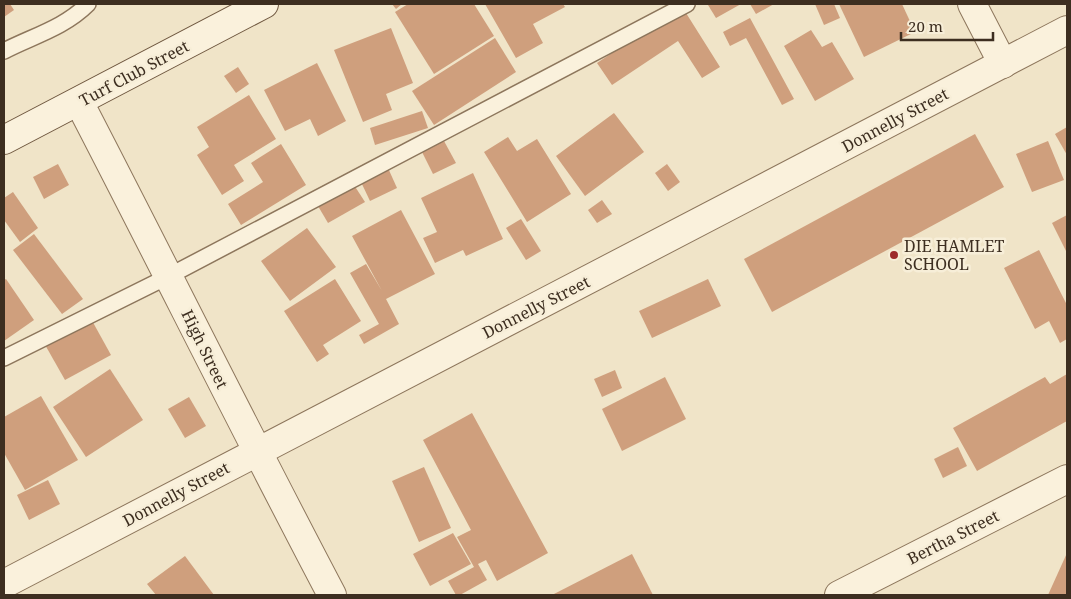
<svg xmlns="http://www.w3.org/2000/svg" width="1071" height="599" font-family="'Noto Serif',serif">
<rect width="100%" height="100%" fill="#f0e4c8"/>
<g fill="#cf9f7d">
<path d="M4 4H10L14 10 4 17Z"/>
<path d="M392 4H402L396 9Z"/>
<path d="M408 4H474L494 36 434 74 395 12Z"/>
<path d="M485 4H563L565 7 533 24 543 43 516 58Z"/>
<path d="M710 4H741L716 18 708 5Z"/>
<path d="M750 4H774L756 14Z"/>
<path d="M815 4H834L840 18 824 25Z"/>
<path d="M839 4H902L915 32 864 57Z"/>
<path d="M686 13 720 67 702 78 678 41 612 85 597 63 663 19 667 24Z"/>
<path d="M750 18 794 99 782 105 746 38 730 46 723 32Z"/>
<path d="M391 28 413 83 386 94 392 110 363 122 334 50Z"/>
<path d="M811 30 822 47 832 42 854 79 815 101 784 46Z"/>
<path d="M495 38 516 72 434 125 412 91Z"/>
<path d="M317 63 346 121 318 136 310 119 285 131 264 90Z"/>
<path d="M238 67 249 84 236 93 224 76Z"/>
<path d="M249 95 276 139 234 165 244 181 222 195 197 155 209 147 197 127Z"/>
<path d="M422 111 428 128 375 145 370 128Z"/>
<path d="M614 113 644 152 585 196 556 156Z"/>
<path d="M1067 127V155L1055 134Z"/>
<path d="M975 134 1004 187 772 312 744 259Z"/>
<path d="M508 137 517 151 537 139 571 194 527 222 484 152Z"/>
<path d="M444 141 456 163 433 174 422 152Z"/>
<path d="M1048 141 1064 180 1032 192 1016 154Z"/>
<path d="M281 144 306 185 241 225 228 204 263 182 251 163Z"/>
<path d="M58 164 69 185 44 199 33 177Z"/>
<path d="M667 164 680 182 668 191 655 173Z"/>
<path d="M388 168 397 188 370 201 361 182Z"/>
<path d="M473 173 503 239 466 256 463 250 435 263 423 238 437 232 421 198Z"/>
<path d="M354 185 365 202 328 223 318 206Z"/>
<path d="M13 192 38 228 20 242 4 220V198Z"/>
<path d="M602 200 612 214 597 223 588 210Z"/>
<path d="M401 210 435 274 386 299 399 324 364 344 359 335 379 324 350 273 366 264 382 291 352 236Z"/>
<path d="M1067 215V253L1052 223Z"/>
<path d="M521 219 541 251 526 260 506 228Z"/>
<path d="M307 228 336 267 290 301 261 261Z"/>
<path d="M34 234 83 299 62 314 13 250Z"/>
<path d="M1039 250 1067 305V339L1060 343 1049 321 1035 329 1004 268Z"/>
<path d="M6 279 34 320 4 341V280Z"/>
<path d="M335 279 361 321 323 345 329 354 317 362 284 311Z"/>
<path d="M708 279 721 306 652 338 639 311Z"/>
<path d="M90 317 111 355 65 380 44 343Z"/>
<path d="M110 369 143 420 86 457 53 407Z"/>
<path d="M615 370 622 388 602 397 594 379Z"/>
<path d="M1067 374V421L977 471 953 428 1045 377 1050 384Z"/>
<path d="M665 377 686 419 622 451 602 409Z"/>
<path d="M41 396 78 460 25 490 4 453V417Z"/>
<path d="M189 397 206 426 185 438 168 409Z"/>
<path d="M472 413 548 553 497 581 486 560 478 564 487 580 460 595H456L448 581 474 567 457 537 471 530 423 440Z"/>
<path d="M958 447 967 466 943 478 934 459Z"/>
<path d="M424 467 451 528 419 542 392 481Z"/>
<path d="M48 480 60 504 29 520 17 495Z"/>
<path d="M453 533 471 564 430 586 413 554Z"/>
<path d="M1067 553V595H1048Z"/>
<path d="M632 554 653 595H552Z"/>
<path d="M185 556 214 595H156L147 584Z"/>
</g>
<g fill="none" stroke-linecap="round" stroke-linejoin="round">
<defs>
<g id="service">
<path d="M4 51C33 36 64 28 88 4"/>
<path d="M4 358 169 276 687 4"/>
</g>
<g id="minor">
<path d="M972 4 1003 64"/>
<path d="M79 102C164 266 246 432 332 595"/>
<path d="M4 584 1067 30"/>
<path d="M839 595 1067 479"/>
</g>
<path id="secondary" d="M4 140 264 4"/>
</defs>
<use href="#service" stroke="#8d765c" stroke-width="18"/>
<use href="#minor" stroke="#8d765c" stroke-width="30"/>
<use href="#secondary" stroke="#6f573f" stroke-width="30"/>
<use href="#service" stroke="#faf1dc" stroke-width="15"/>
<use href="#minor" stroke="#faf1dc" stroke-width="28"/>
<use href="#secondary" stroke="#faf1dc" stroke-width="28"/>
</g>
<circle fill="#9e2a2b" stroke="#f7eed8" stroke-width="2" cx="894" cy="255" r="5"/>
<g text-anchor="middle" stroke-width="5" stroke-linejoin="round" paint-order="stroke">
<g font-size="16" fill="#3d2e20" stroke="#f7eed8">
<text transform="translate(134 73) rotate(-28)" y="6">Turf Club Street</text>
<text transform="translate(895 120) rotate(-28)" y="6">Donnelly Street</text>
<text transform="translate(536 307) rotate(-27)" y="6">Donnelly Street</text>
<text transform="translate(205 349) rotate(64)" y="6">High Street</text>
<text transform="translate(176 494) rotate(-28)" y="6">Donnelly Street</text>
<text transform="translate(953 537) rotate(-27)" y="6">Bertha Street</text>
</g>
<g font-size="16" fill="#3d2e20" stroke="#f7eed8" text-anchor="start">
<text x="904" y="252">DIE HAMLET<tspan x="904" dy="18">SCHOOL</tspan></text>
</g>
</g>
<rect width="1071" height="599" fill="none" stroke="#3d2e20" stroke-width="10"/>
<path d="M901 32v8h92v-8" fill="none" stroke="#3d2e20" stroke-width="2.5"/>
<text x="908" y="32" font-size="15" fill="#3d2e20" stroke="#f7eed8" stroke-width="4" paint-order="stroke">20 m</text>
</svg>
